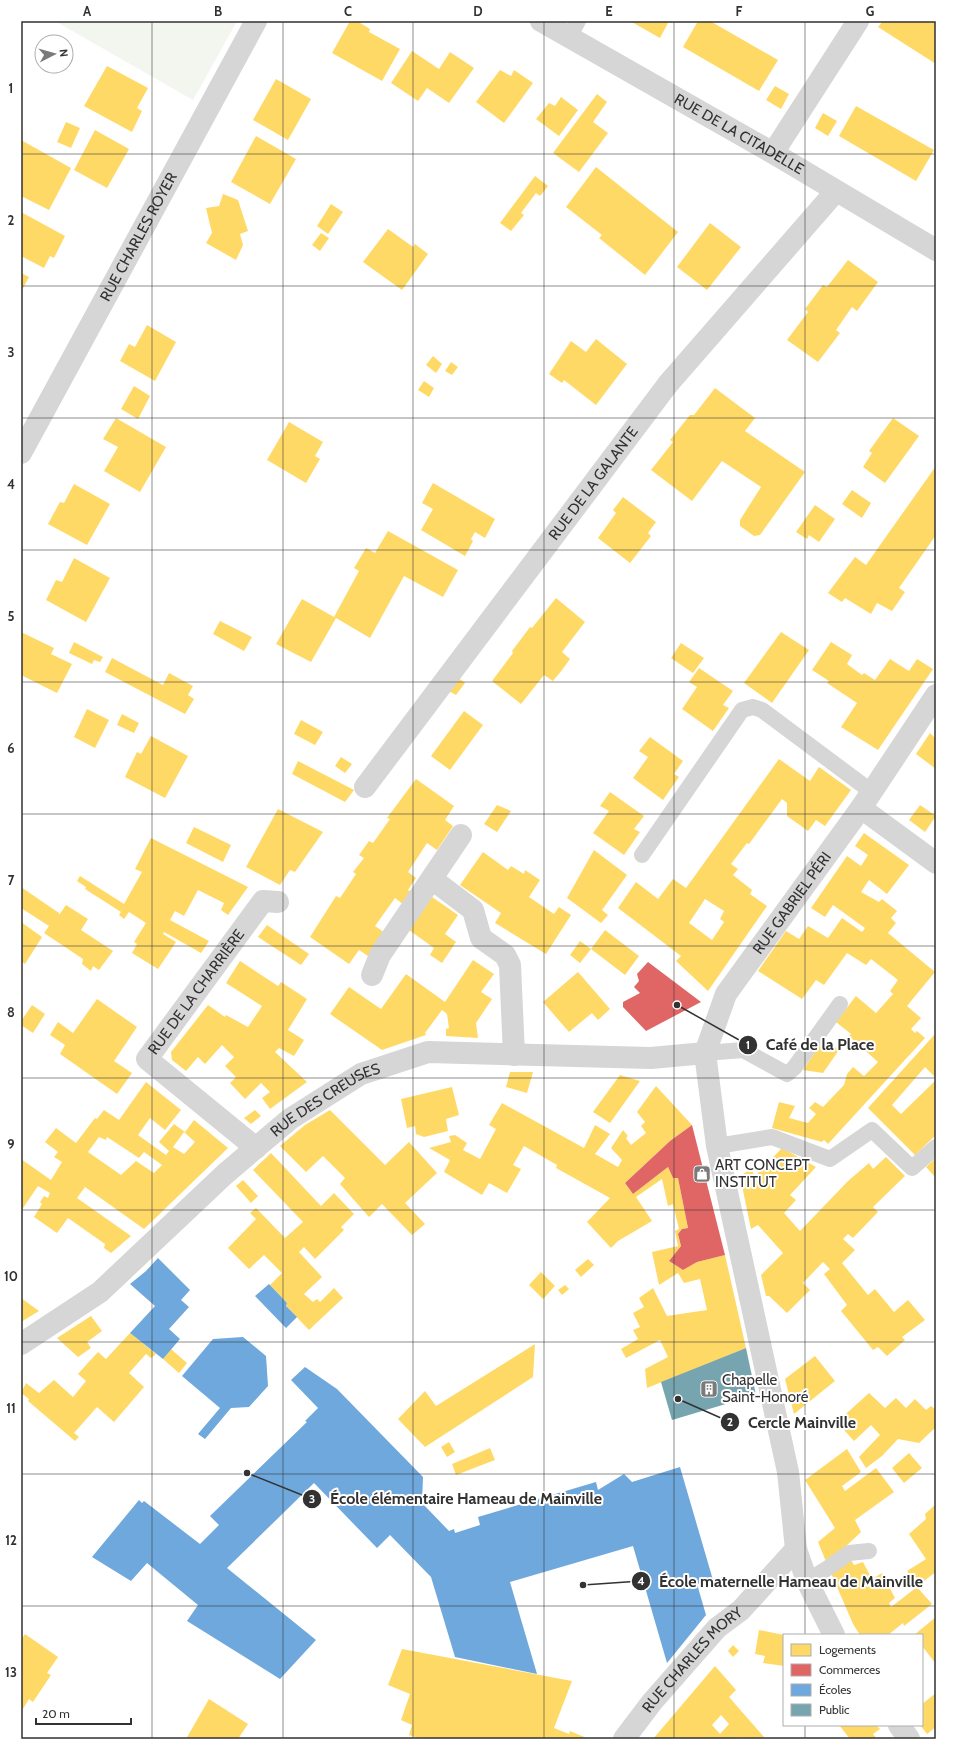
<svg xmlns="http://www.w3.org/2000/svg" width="957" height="1760" font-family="Cabin,sans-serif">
<rect width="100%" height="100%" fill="#fff"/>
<path fill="#f2f6ee" d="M55 21H237L193 100Z"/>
<g fill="#ffd966" fill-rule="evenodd">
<path d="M350 21H357L370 29 369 32 400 49 382 81 332 53Z"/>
<path d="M630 21H669L660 38Z"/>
<path d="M698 21H710L778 60 759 91 683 47Z"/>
<path d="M883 21H933L936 23V64L878 27Z"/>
<path d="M412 51 439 69 450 52 474 68 449 103 427 88 418 101 391 83Z"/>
<path d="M107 66 148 88 137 108 142 111 132 132 84 106Z"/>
<path d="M500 70 511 76 514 70 533 83 504 123 476 102Z"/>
<path d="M276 79 311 99 288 140 253 120Z"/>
<path d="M775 86 789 94 781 109 766 100Z"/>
<path d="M597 94 607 102 593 122 608 133 579 172 553 153Z"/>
<path d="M561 97 578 110 559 136 536 119 549 103 555 106Z"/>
<path d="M856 106 934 150 916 181 839 136Z"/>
<path d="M823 113 837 121 828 136 815 128Z"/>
<path d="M66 122 80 128 71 148 57 142Z"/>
<path d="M95 130 129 149 107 188 74 170Z"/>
<path d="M256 136 296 159 270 204 231 182Z"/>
<path d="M21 140 71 168 49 210 21 196Z"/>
<path d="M596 167 678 232 645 275 599 238 602 235 566 207Z"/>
<path d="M535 176 548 186 540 196 536 193 521 213 524 215 511 231 500 223Z"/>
<path d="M223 194 238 200 248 231 240 234 243 245 236 260 206 243 212 233 206 208 219 206Z"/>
<path d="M331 204 343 212 328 234 317 226Z"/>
<path d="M21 212 65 236 54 258 50 256 44 268 21 256Z"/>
<path d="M710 223 741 247 707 290 677 267Z"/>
<path d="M388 229 413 247 415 244 428 254 402 290 363 262Z"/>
<path d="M321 233 329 238 320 251 312 245Z"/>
<path d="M848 260 878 282 857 311 852 307 836 330 840 333 818 362 787 340 808 312 805 309 823 285 827 287Z"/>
<path d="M21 273 29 277 21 292Z"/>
<path d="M147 325 176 342 155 381 120 361 129 344 135 347Z"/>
<path d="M596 339 627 364 596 405 564 380 562 383 549 374 571 341 586 352Z"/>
<path d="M433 356 442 364 436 373 426 365Z"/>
<path d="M451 362 458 367 452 375 445 371Z"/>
<path d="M424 381 434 388 429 397 418 390Z"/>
<path d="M134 386 150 396 138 419 121 409Z"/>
<path d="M715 388 755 418 745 431 805 472 760 535 754 536 740 526V520L761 487 722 461 692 501 651 470 673 442 670 440 690 415H694Z"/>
<path d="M116 418 166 447 140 492 104 471 118 447 103 439Z"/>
<path d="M893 418 919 436 885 483 863 467 872 453 869 451Z"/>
<path d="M289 422 323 442 315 456 320 459 306 483 267 460Z"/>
<path d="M936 466V535L899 588 905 592 892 611 877 603 871 614 845 598 842 602 828 593 855 557 866 565Z"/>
<path d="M433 483 495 519 485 538 475 532 471 539 473 541 465 556 421 530 433 509 422 503Z"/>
<path d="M74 484 110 504 87 545 48 524 60 502 64 503Z"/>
<path d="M852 490 871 503 862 518 842 504Z"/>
<path d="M623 497 656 522 648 533 651 536 630 563 598 538 616 513 613 510Z"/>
<path d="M815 505 835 519 819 542 809 535 807 539 796 532Z"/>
<path d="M388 531 458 570 443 597 404 576 370 638 336 618 311 662 276 644 302 599 334 617 359 571 354 568 366 548 375 553Z"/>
<path d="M74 558 110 578 86 622 46 600 56 580 62 582Z"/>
<path d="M556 598 585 622 562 652 570 659 562 670 553 681 544 675 521 704 492 681 513 653 512 651 530 627 532 628Z"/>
<path d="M220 621 252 637 244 651 213 634Z"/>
<path d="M21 632 54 648 51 654 72 664 57 693 21 675Z"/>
<path d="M781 632 809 650 772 703 744 683Z"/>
<path d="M74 642 103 657 100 662 94 660 92 664 69 653Z"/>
<path d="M831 642 852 655 847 664 862 675 864 673 875 680 890 659 909 671 917 659 933 669 878 750 841 727 857 703 827 683 829 681 812 670Z"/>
<path d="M681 643 704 658 693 673 671 658Z"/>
<path d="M112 658 163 685 169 673 193 686 188 695 194 699 185 714 105 672Z"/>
<path d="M699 668 733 691 723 705 729 708 713 731 682 709 697 687 689 682Z"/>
<path d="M457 677 465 683 456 695 447 690Z"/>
<path d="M87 709 109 720 95 748 74 737Z"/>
<path d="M464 711 483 725 450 770 431 756Z"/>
<path d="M122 714 139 723 134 733 117 725Z"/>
<path d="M301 720 323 732 315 745 294 734Z"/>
<path d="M930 733 936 739V769L916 754Z"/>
<path d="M151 736 188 756 165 798 125 777 137 752 141 754Z"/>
<path d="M650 737 683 761 674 774 679 777 663 800 633 778 648 757 639 751Z"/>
<path d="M341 757 352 764 345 773 335 766Z"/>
<path d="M779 759 810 781 819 767 851 790 825 826 816 820 808 831 787 816V803L782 799 749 844 747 843 731 864 738 869 733 875 752 890 750 894 767 906 708 991 676 961 681 956 618 908 636 882 658 899 673 879 686 888ZM705 899 724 911 720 919 724 922 712 940 689 923Z"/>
<path d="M298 761 354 790 345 802 292 774Z"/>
<path d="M416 779 454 806 445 820 453 826 437 850 427 843 408 872 416 878 408 890 413 893 404 905 395 898 375 926 385 933 368 956 359 950 349 964 310 937 336 896 340 898 356 874 353 872 364 858 359 855 369 841 373 843 390 819 387 818Z"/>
<path d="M610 792 644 816 634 829 640 832 624 855 593 833 609 811 600 806Z"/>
<path d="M497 805 511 811 497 832 484 824Z"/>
<path d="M920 805 936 816 925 832 909 820Z"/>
<path d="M278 809 323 832 295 872 290 870 280 885 246 867Z"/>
<path d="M194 827 231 845 223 862 186 843Z"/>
<path d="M864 833 909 865 887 894 869 880 861 892 879 902 882 899 897 911 891 918 896 923 888 933 935 972 907 1006 921 1018 911 1029 915 1033 917 1031 925 1038 828 1144 824 1140 822 1142 772 1128 779 1102 795 1106 789 1118 808 1123 816 1114 809 1108 815 1102 823 1107 844 1085 847 1074 853 1067 864 1076 878 1062 849 1036 851 1034 836 1022 856 996 876 1013 893 994 890 991 898 980 871 959 866 965 847 953 824 985 816 980 802 999 758 971 786 931 799 939 808 926 828 938 842 918 862 932 865 928 833 905 825 917 811 908 847 856 861 866 868 855 855 846Z"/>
<path d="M151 838 248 887 228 915 221 910 224 903 198 890 184 916 175 911 170 920 209 941 201 953 164 932 163 934 176 942 158 969 132 953 137 944 134 942 146 923 129 912 124 919 119 915 121 912 85 889 86 887 77 881 80 876 124 904 142 872 135 869Z"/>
<path d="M594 850 627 875 602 910 608 915 601 923 567 898Z"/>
<path d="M483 852 508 870 511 866 524 874 525 870 540 880 529 897 554 914 559 907 571 915 546 954 495 923 501 913 460 885Z"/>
<path d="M21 887 59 913V915L66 905 88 919 81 930 113 951 99 970 93 966 91 971 82 964 83 959 44 933 49 926 21 908Z"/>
<path d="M432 897 458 915 445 934 456 942 442 963 430 955 434 948 409 930Z"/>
<path d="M21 922 42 937 25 964 21 961Z"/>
<path d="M267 925 309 954 301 965 258 937Z"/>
<path d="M605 930 639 956 625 975 591 949Z"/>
<path d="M580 941 591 949 580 963 570 955Z"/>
<path d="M473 960 494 974 481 992 492 999 476 1023 478 1038 446 1036V1029L449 1028 447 1014 442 1010 425 1033 426 1035 382 1050 330 1014 349 987 381 1009 406 974 445 1002Z"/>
<path d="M240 961 278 986 281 982 307 999 288 1030 304 1040 294 1056 279 1048 275 1052 307 1082 270 1109 262 1098 270 1092 261 1083 245 1099 230 1083 236 1077 225 1066 234 1057 222 1045 205 1064 198 1057 186 1071 172 1060 171 1052 208 1005 225 1017 226 1015 248 1027 262 1006 226 983Z"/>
<path d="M578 972 610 1009 598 1020 592 1013 569 1032 543 1002Z"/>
<path d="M97 999 137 1027 114 1061 132 1073 117 1094 60 1054 65 1045 50 1035 58 1022 73 1033Z"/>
<path d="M32 1005 45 1014 33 1033 21 1025V1021Z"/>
<path d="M936 1033V1078L925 1067 892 1105 901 1114 936 1080V1135L915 1155 868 1108Z"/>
<path d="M824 1039 839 1050 823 1073 803 1070Z"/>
<path d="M510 1072H533L527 1093 506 1087Z"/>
<path d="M620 1075 640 1081 610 1123 593 1112Z"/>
<path d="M146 1082 181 1110 165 1130 150 1118 138 1135 166 1155 169 1151 159 1142 174 1124 185 1132 194 1120 228 1148 144 1229 85 1187 77 1198 131 1236 111 1253 104 1248 105 1244 68 1218 57 1233 34 1217 42 1204 40 1202 44 1196 48 1198 50 1193 38 1186 21 1211V1159L51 1180 62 1162 54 1157 58 1152 45 1142 56 1128 76 1143 95 1118 97 1119 104 1110 119 1120ZM184 1132 195 1142 184 1154 173 1147ZM99 1137 106 1140 107 1137 139 1158 144 1152 162 1165 154 1173 136 1161 121 1175 88 1152Z"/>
<path d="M656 1086 692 1125 670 1141 625 1183 633 1194 668 1167 673 1178H678L688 1228 682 1229 678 1234 681 1246 669 1261 683 1270 697 1262 725 1255 746 1348 647 1388 645 1369 668 1357 660 1340 626 1358 621 1349 638 1339 633 1330 640 1327 633 1313 644 1307 639 1298 653 1288 667 1316 707 1310 700 1279 684 1283 678 1273 659 1285 652 1252 678 1246 675 1231 679 1229 673 1204 668 1206 662 1179 636 1197 652 1221 618 1241 611 1248 587 1222 610 1198 556 1168 557 1165 524 1146 513 1165 521 1169 507 1193 489 1183 482 1195 444 1172 450 1160 429 1148 451 1142 449 1136 455 1135 467 1143 463 1150 480 1159 496 1129 489 1125 502 1103 584 1148 595 1125 610 1134 595 1154 618 1167 622 1160 611 1148 623 1130 628 1136 626 1138 631 1145 646 1133 641 1126 645 1122 637 1112Z"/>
<path d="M452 1087 459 1115 446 1119 448 1131 424 1137 416 1134 415 1126 407 1128 401 1099Z"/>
<path d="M255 1110 261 1116 251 1124 244 1118Z"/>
<path d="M330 1110 385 1165 409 1142 437 1173 405 1203 425 1224 412 1235 382 1204 369 1217 340 1184 345 1178 323 1156 306 1172 280 1146 305 1125Z"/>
<path d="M782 1148 816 1167 790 1195 796 1200 784 1213 800 1231 848 1181 869 1163 873 1169 886 1157 905 1176 873 1207 878 1212 853 1238 848 1234 843 1239 855 1250 842 1263 868 1295 875 1289 894 1312 908 1300 925 1320 902 1337 905 1340 887 1356 878 1347 873 1350 841 1311 847 1305 824 1274 830 1269 823 1262 803 1283 810 1290 787 1313 769 1296H766L761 1275 783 1253 758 1225 751 1229 740 1176 751 1169 755 1176Z"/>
<path d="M271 1153 321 1206 334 1193 354 1214 341 1227 344 1230 315 1259 304 1247 299 1252 322 1277 304 1294 313 1302 317 1299 320 1302 334 1288 343 1298 309 1330 286 1306 287 1303 270 1285 282 1273 264 1255 249 1269 228 1248 256 1219 250 1213 256 1208 285 1238 303 1222 253 1170Z"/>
<path d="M936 1158V1178L926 1167Z"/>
<path d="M243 1180 258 1196 251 1203 236 1186Z"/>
<path d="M588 1259 594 1265 581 1277 575 1270Z"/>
<path d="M541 1272 555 1286 543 1299 529 1285Z"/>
<path d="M565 1285 569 1289 562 1295 558 1290Z"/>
<path d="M21 1298 39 1311 21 1322Z"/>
<path d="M91 1316 102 1331 87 1342 91 1348 78 1357 57 1338Z"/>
<path d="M130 1333 156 1354 151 1358 146 1354 129 1373 144 1387 114 1422 97 1407 74 1433 79 1437 75 1441 28 1401 29 1399 21 1393 26 1383 39 1393 54 1380 73 1397 86 1381 78 1374 86 1365 98 1352 106 1359Z"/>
<path d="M535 1344 533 1377 425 1447 398 1419 425 1391 436 1406Z"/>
<path d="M171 1349 187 1363 179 1373 163 1359Z"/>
<path d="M815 1356 835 1381 794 1414 785 1379Z"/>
<path d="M869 1393 885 1408 896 1398 906 1408 915 1399 926 1410 931 1406 936 1410V1427L919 1443 898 1439 882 1456 866 1468 859 1457 880 1435 871 1425 854 1441 837 1422Z"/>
<path d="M449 1442 455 1452 447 1457 441 1447Z"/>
<path d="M490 1448 495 1460 456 1475 452 1464Z"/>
<path d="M847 1449 861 1472 842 1486 845 1491 876 1468 894 1492 855 1520 861 1532 827 1564 818 1542 835 1528 805 1480Z"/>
<path d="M909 1453 922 1468 904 1483 892 1468Z"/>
<path d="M936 1504V1572L921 1583 912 1579 907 1571 926 1559 909 1534 926 1519 925 1514Z"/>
<path d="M850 1558 854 1565 863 1562 872 1579 882 1573 895 1598 889 1603 891 1607 917 1587 932 1604 904 1626 903 1623 888 1635H860L853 1624 831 1573Z"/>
<path d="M936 1617V1664L922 1646V1635H914Z"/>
<path d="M759 1630 784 1635V1666L763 1663 765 1656 755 1654Z"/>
<path d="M25 1634 58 1657 47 1673 51 1675 33 1702 29 1699 21 1712V1640Z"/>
<path d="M733 1645 739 1651 733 1657 728 1651Z"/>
<path d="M402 1649 572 1681 554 1728 569 1734 570 1731 589 1739H420L409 1735 412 1725 401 1720 410 1694 388 1685Z"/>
<path d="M715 1666 736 1690 729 1697 764 1737 762 1739H743L741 1737 739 1739H653ZM721 1715 729 1724 720 1734 712 1725Z"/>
<path d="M936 1693V1727L927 1734 920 1725H922V1704Z"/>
<path d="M209 1699 248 1724 238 1739H186Z"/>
<path d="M839 1725H876L880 1729 873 1734 877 1739H850Z"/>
</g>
<g fill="#e06666">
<path d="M648 962 701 1002 646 1031 623 1007V1002L640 993 634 987 639 981 637 974Z"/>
<path d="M692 1125 725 1255 697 1262 683 1270 669 1261 681 1246 678 1234 682 1229 688 1228 678 1178H673L668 1167 633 1194 625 1183 670 1141Z"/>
</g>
<g fill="#6fa8dc">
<path d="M158 1258 190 1290 181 1300 189 1307 169 1329 180 1339 163 1359 130 1333 155 1306 130 1284 146 1271Z"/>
<path d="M269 1284 287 1303 286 1306 297 1317 286 1328 255 1296Z"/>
<path d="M243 1337 266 1356 268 1386 249 1407 231 1408 205 1439 198 1434 220 1408 182 1376 213 1339Z"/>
<path d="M305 1367 337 1389 423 1477 422 1503 449 1531 454 1529 455 1533 480 1525 478 1517 596 1482 598 1490 624 1474 632 1482 680 1467 713 1580 697 1584 706 1615 667 1663 633 1546 510 1582 537 1674 455 1657 431 1577 390 1535 377 1548 314 1483 227 1568 316 1640 280 1679 187 1621 198 1605 147 1563 131 1581 92 1557 139 1500 142 1503 144 1501 200 1544 219 1525 210 1516 307 1422 305 1421 318 1408 291 1380Z"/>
</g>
<path fill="#76a5af" d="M746 1348 756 1395 672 1420 661 1382Z"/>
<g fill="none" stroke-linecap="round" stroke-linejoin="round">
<g stroke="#d6d6d6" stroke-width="16">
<path d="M569 37 578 21"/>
<path d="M642 855 742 710 753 707 762 710 872 792"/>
<path d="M705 1053 743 1050 787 1074 794 1068 840 1004"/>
<path d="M717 1146 772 1137 830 1159 872 1130 912 1168 936 1147"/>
<path d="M807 1581 828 1568 849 1553 869 1551"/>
</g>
<g stroke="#d6d6d6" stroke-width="22">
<path id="s1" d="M541 21 773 153 936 250"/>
<path d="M773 153 858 21"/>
<path id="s2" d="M21 453 256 21"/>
<path id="s3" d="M365 787 668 384 836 191"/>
<path d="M861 808 936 863"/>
<path d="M432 879 473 910 481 938 505 955 510 965 514 1055"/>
<path d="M372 975 380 955 461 835"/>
<path id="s4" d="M256 1148 147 1059 263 901 278 902"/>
<path id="s5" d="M21 1344 100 1292 225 1174 290 1119 361 1074 428 1052 651 1058 705 1053"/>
<path id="s6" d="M834 1635 807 1581 796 1549 788 1472 717 1146 705 1053 726 994 861 808 936 695"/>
<path d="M899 1725 909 1739"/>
<path id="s7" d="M624 1739 652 1702 717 1628 741 1610 796 1549"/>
</g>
</g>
<path fill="none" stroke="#323232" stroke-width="1" stroke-opacity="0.55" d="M152 21V1739M283 21V1739M413 21V1739M544 21V1739M674 21V1739M805 21V1635M21 154H936M21 286H936M21 418H936M21 550H936M21 682H936M21 814H936M21 946H936M21 1078H936M21 1210H936M21 1342H936M21 1474H936M21 1606H936M805 1725V1739"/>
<defs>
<symbol id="shop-square" viewBox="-11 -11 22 22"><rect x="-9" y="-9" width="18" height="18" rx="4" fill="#7a7a7a" stroke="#fff"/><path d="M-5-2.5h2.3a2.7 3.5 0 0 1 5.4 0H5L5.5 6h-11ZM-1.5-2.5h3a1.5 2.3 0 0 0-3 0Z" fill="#fff"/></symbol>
<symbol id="building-square" viewBox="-11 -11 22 22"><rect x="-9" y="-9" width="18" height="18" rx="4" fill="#7a7a7a" stroke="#fff"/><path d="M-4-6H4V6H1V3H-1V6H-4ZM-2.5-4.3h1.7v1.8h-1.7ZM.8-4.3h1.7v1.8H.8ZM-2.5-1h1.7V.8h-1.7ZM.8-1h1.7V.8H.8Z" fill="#fff"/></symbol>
</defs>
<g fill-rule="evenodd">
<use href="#shop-square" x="692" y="1164" width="20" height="20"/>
<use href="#building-square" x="699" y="1379" width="20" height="20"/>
</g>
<g text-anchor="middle" stroke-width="4" stroke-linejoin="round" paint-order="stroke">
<g font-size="15" fill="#323232" stroke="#fff">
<text dy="5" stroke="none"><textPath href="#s1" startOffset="228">RUE DE LA CITADELLE</textPath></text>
<text dy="5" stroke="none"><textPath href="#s2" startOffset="246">RUE CHARLES ROYER</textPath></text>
<text dy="5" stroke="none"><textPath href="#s3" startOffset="380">RUE DE LA GALANTE</textPath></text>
<text dy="5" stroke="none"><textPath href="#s6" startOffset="774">RUE GABRIEL PÉRI</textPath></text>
<text dy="5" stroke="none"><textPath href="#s4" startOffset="224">RUE DE LA CHARRIÈRE</textPath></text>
<text dy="5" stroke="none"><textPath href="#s5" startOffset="392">RUE DES CREUSES</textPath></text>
<text dy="5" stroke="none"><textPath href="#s7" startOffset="105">RUE CHARLES MORY</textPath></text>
</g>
<g font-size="15" fill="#323232" stroke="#fff" text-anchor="start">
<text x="715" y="1170">ART CONCEPT<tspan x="715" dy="17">INSTITUT</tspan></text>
<text x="722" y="1385">Chapelle<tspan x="722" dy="17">Saint-Honoré</tspan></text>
</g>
</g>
<path fill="none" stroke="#323232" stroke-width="1.5" d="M677 1005L748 1045M678 1399L730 1422M247 1473L312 1499M583 1585L641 1581"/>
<g fill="#323232" stroke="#fff" stroke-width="1.5">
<circle cx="677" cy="1005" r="4"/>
<circle cx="678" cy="1399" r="4"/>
<circle cx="247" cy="1473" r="4"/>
<circle cx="583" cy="1585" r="4"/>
<circle cx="748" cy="1045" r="10"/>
<circle cx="730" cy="1422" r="10"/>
<circle cx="312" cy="1499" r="10"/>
<circle cx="641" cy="1581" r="10"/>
</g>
<g font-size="12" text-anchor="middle" font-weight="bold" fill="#fff">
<text x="748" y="1049">1</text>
<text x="730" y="1426">2</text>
<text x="312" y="1503">3</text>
<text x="641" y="1585">4</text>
</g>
<g font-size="16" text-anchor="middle" font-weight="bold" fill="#323232" stroke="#fff" stroke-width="4" stroke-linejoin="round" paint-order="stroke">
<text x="820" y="1050">Café de la Place</text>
<text x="802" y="1428">Cercle Mainville</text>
<text x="466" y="1504">École élémentaire Hameau de Mainville</text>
<text x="791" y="1587">École maternelle Hameau de Mainville</text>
</g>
<rect width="957" height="1760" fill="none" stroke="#ffffff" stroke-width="44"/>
<rect x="783" y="1634" width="140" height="92" fill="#ffffff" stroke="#adadad"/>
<rect x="791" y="1644" width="20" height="12" fill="#ffd966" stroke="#adadad"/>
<text x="819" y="1654" font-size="12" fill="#323232">Logements</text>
<rect x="791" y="1664" width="20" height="12" fill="#e06666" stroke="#adadad"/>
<text x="819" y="1674" font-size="12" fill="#323232">Commerces</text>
<rect x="791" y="1684" width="20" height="12" fill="#6fa8dc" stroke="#adadad"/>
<text x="819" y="1694" font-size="12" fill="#323232">Écoles</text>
<rect x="791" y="1704" width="20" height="12" fill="#76a5af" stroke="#adadad"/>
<text x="819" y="1714" font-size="12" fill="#323232">Public</text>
<g transform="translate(54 54) rotate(84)"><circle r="19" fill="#ffffff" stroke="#adadad"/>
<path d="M0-3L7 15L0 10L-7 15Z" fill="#7a7a7a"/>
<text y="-6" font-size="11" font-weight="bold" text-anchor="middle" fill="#323232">N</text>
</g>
<path d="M36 1718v6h95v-6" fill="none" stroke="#323232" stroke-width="2"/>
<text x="42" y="1718" font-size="12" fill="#323232" stroke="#ffffff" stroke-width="3" paint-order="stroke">20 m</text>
<rect x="22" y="22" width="913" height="1716" fill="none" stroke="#323232" stroke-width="1.5"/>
<g font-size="13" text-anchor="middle" font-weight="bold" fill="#323232">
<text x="87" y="16">A</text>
<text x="218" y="16">B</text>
<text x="348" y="16">C</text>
<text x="478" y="16">D</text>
<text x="609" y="16">E</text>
<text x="739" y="16">F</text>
<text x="870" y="16">G</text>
<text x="11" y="93">1</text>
<text x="11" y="225">2</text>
<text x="11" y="357">3</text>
<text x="11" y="489">4</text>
<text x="11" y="621">5</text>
<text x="11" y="753">6</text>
<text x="11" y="885">7</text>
<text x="11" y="1017">8</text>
<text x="11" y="1149">9</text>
<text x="11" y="1281">10</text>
<text x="11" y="1413">11</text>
<text x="11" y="1545">12</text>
<text x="11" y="1677">13</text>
</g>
</svg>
